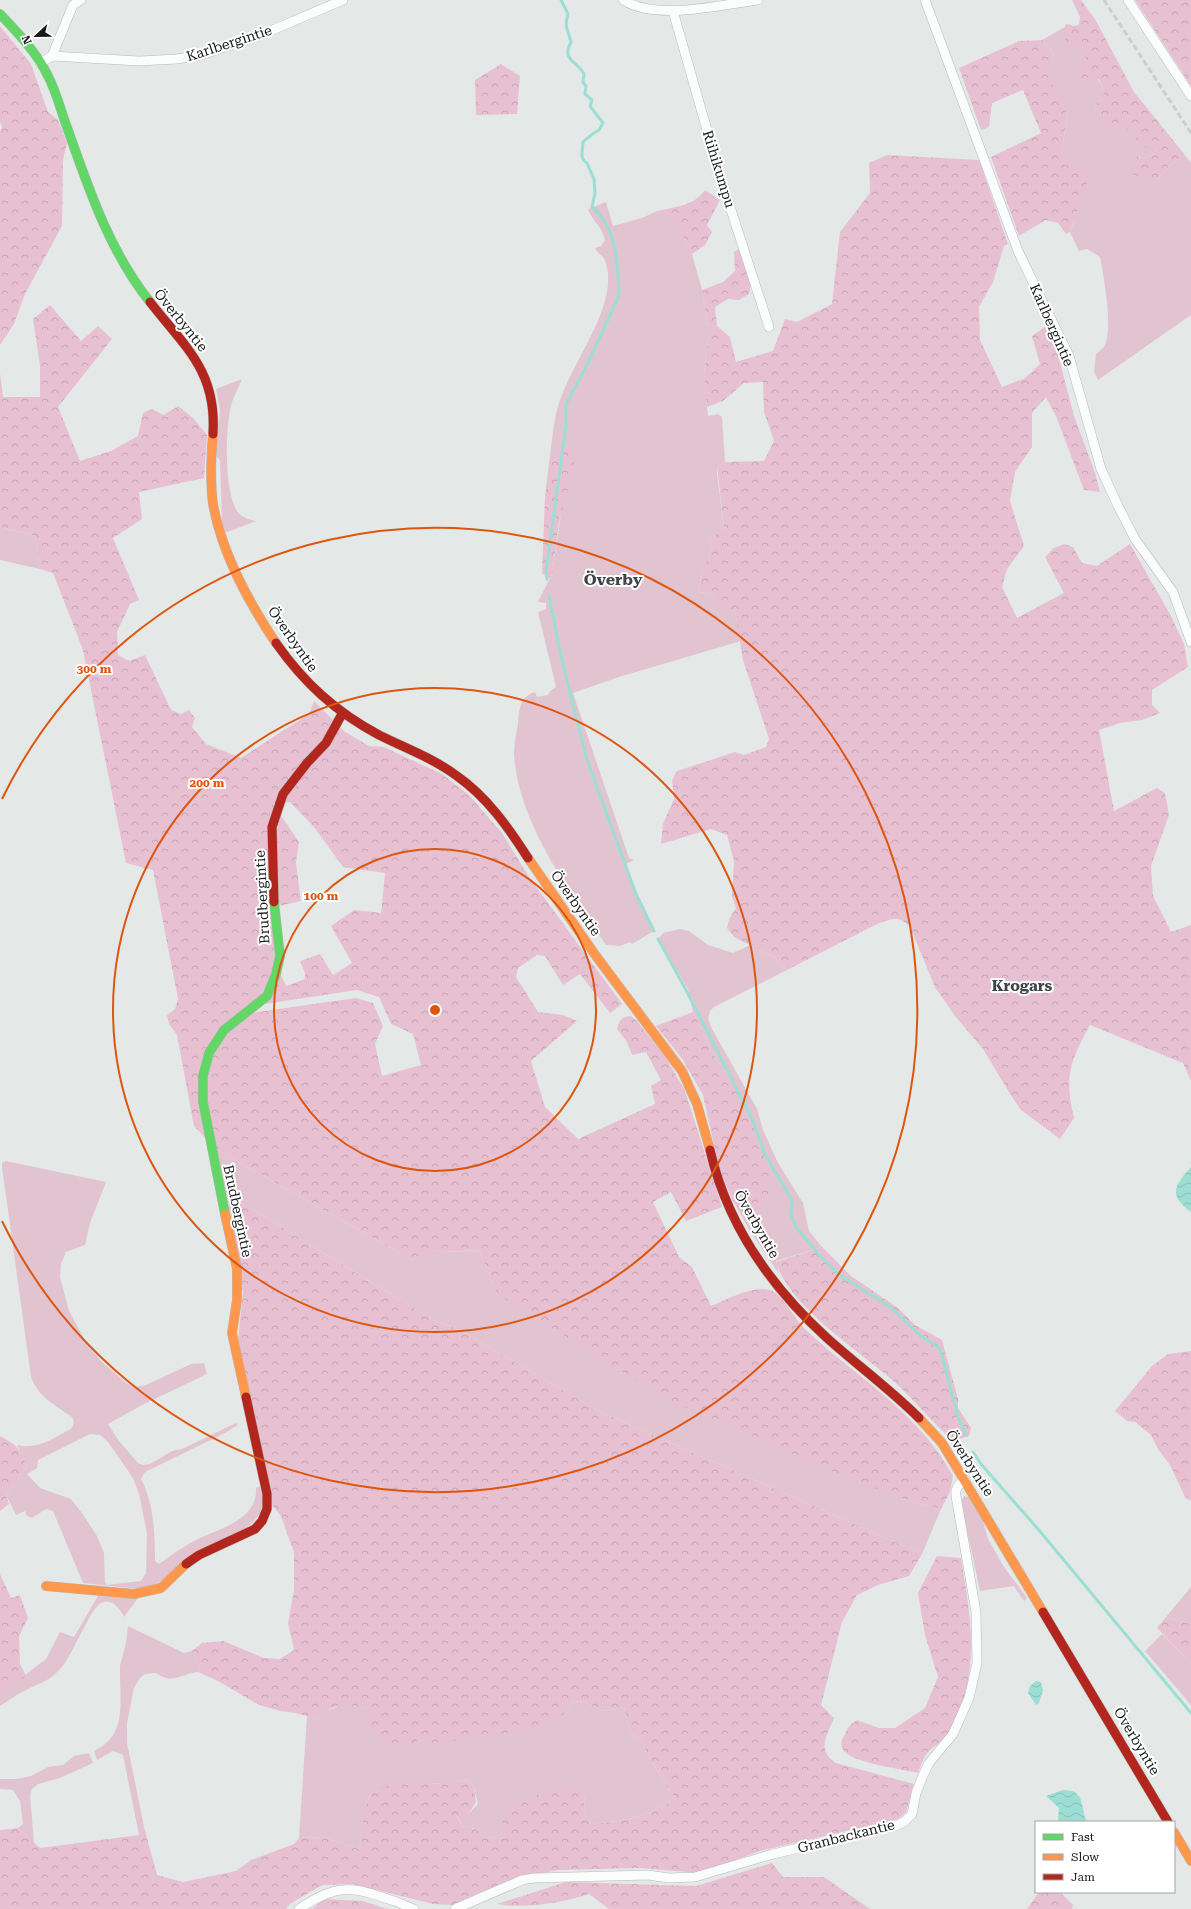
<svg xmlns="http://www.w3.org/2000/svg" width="1191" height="1909" font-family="'Roboto Serif',serif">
<defs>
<pattern id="forest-crowns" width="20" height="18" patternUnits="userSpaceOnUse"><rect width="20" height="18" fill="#e7c1d1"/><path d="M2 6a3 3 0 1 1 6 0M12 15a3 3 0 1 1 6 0" fill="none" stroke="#c5a5b3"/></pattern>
<pattern id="water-waves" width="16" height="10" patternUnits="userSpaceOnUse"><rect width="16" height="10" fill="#9dded4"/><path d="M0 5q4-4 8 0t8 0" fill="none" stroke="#86beb5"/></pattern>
</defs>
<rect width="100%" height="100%" fill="#e4e9e8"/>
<g fill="#e1c4d0" fill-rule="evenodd">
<path d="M1065 27V37L1083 46C1087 63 1099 76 1104 93L1094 108 1107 125H1122L1157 150 1151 156 1142 159 1138 156 1157 180 1166 169 1180 158 1177 145 1191 163V315L1098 380 1094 372 1096 354C1099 351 1103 349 1105 345 1113 326 1104 278 1100 257L1087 249 1079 251 1070 232 1074 221 1067 164 1061 153 1068 115 1044 71 1052 63 1054 54 1042 40Z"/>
<path d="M606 202 613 226 642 218 657 211 674 217 692 254 702 290 709 333 704 374 708 416 718 414 722 417 725 462 717 466V473L724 528 711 538C712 551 710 558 702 568 703 577 699 583 698 592L713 594 717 603 722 604 735 611 741 641 619 677 573 693 629 858 634 860 626 864V868L636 894 654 931 632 944 630 942 620 946 606 945C569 890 518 823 514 754 514 744 516 733 518 724 519 710 520 696 535 692L537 697 548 695 550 691 556 687 538 612 546 609V603L538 602 552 574 571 448 550 455C553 434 554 414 562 395 575 360 611 312 608 275 608 271 606 261 603 257 600 254 597 253 595 248L601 246 605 240C602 226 592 221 588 209Z"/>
<path d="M242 379C239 387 235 394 232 402 225 426 224 487 236 509 240 517 247 519 256 521L225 533 222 523 220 461 216 455 220 410 216 389Z"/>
<path d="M0 527 35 536 40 569 0 560Z"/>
<path d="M680 929 689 931 708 945 733 953 750 945 775 958 787 970 714 1007 710 1011 708 1018 711 1027 757 1109 763 1130 778 1163 803 1203 809 1231 822 1247 776 1261 779 1274 749 1229 732 1199 773 1177 753 1121 732 1080 716 1059 693 1012 688 989 658 939 663 933Z"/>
<path d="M216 1149 403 1255 479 1250 497 1294 915 1502 941 1509 922 1554 599 1411 456 1328 433 1320 224 1192Z"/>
<path d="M6 1161 106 1182 90 1223 85 1245 66 1252 61 1264 60 1277 69 1311 86 1342 101 1361 125 1382 134 1387 146 1385 191 1364 204 1363 207 1374 142 1405 108 1424 119 1441 138 1463 143 1465 150 1464 172 1451 182 1449 236 1423 238 1425 225 1433 145 1472 141 1479C154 1503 155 1534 155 1561L159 1564C171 1555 184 1546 198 1539 221 1528 258 1519 256 1488L260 1486C265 1508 265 1509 250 1525L147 1590 83 1583 53 1511 46 1509 32 1518 27 1516 25 1511 16 1515 6 1495 27 1466 23 1456 17 1445C38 1450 51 1439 69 1430 74 1426 75 1423 72 1417 55 1405 38 1397 31 1377L2 1167V1163ZM90 1434 100 1435 108 1442 133 1478 139 1494 147 1533 146 1573 141 1581 107 1585 105 1582 104 1553 97 1536 82 1513 71 1499 40 1488 27 1474 37 1468 38 1460Z"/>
<path d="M964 1496 969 1497 983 1521 988 1539 1004 1567 1027 1598 1024 1601 1014 1586 980 1591 961 1502Z"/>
<path d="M1191 1587V1624L1166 1617Z"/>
<path d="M98 1596 138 1598 124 1617C120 1609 112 1597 101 1603 89 1610 73 1655 61 1668 49 1682 37 1684 20 1693 13 1697 7 1702 0 1706V1694L46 1659 60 1632 74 1637Z"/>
<path d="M128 1626 184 1653 192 1651 196 1659 203 1661 199 1665 198 1672C180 1674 172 1685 156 1673L145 1674 140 1678 134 1688 127 1723V1743L144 1827 139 1835 123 1755 113 1751 97 1760 94 1751C129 1735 119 1698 120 1666 121 1661 123 1656 124 1651 126 1643 127 1635 128 1626Z"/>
<path d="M1162 1634 1191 1663V1705L1145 1651Z"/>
<path d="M585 1701C603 1714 603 1711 624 1707L630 1733 640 1739 662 1779 676 1799C645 1817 626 1821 591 1824L585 1813 584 1794 505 1816 501 1834 487 1839 475 1829 463 1826 457 1816 469 1813 478 1804 474 1788 469 1780 459 1781 452 1786 437 1783 391 1785 369 1796 359 1849 323 1837 299 1838 307 1716 317 1719 323 1712 344 1704 370 1709 418 1740 433 1743 564 1714 574 1702Z"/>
<path d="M89 1753 93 1763 60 1778 38 1784 32 1789 30 1795 34 1843 18 1828 23 1824 20 1801 13 1790 0 1789V1779H16L31 1776 48 1767 63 1765 74 1756Z"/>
</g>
<g fill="url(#forest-crowns)" fill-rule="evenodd">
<path d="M1072 0H1081L1095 19 1134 92 1177 145 1181 157 1166 169 1157 180 1143 178 1132 174V168L1137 156 1142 159 1151 156 1157 150 1145 147 1122 125 1107 126 1094 108 1104 93 1099 79 1091 83 1081 77 1079 67 1086 59 1083 46 1067 45 1065 37V25L1068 24 1073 26 1079 25 1080 17Z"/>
<path d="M1135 0H1191V86Z"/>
<path d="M0 26 31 64 48 112 58 120 67 143 63 160 62 226 25 294 14 324 0 345V132L2 127 0 122Z"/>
<path d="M1042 40 1054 54 1052 63 1045 71 1068 115 1061 153 1067 164 1090 173 1070 232 1066 234 1058 223 1046 220 1019 236 991 157 1041 133 1023 90 992 103 989 127 981 130 959 68 1019 41Z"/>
<path d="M501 64 520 76 517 114 476 115 475 80Z"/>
<path d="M887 155 979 160 1008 244 1004 246 993 282 979 307 980 340 1002 387 1025 378 1040 364 1032 336 1045 327 1057 351 1074 416 1095 473 1100 492 1084 490 1056 416 1046 397 1032 413V447L1015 472 1010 501 1024 546 1007 569 1002 587 1017 618 1064 593 1045 557 1054 548 1065 544 1073 547 1082 563 1097 566 1130 544 1171 616 1184 644 1188 667 1152 690V705L1160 713 1142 720 1120 723 1099 730 1114 811 1157 788 1165 793 1169 815 1151 866 1153 896 1171 932 1191 925V1081L1183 1063 1090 1025C1070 1061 1064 1077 1074 1118L1060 1139 1021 1110 1010 1094 983 1049 955 1016 935 987 910 927C898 915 892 919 877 924L787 970 775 958 734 937 727 928 729 919 736 908 732 896 734 861 727 835 711 829 661 844 663 824 674 799 672 780 677 771 735 752 744 755 766 747 769 739 743 660 735 611 725 610 722 604 717 603 713 594 698 592C699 583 703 577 702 568 710 558 712 551 711 538L724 528 717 466 725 462 764 461 774 441 764 412 763 382 744 383 723 401 707 407 704 374 709 333 702 290 723 282 735 271 734 252 739 249 751 284 749 294 739 300 728 299 715 307 717 326 730 337 736 362 773 351 785 319 797 322 832 304 840 232 870 193 869 163Z"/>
<path d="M705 190 720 200 707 225 712 232 705 245 692 254 674 218 657 211C675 207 694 206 705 190Z"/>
<path d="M50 305 81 341 98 326 112 339 58 407 80 461 111 451 138 436 143 413 151 409 164 415 178 406 193 418 207 435 204 478 139 492 142 519 113 538 139 600 130 604 117 632 118 655 129 661 145 655 171 710 181 714 189 710 195 718 192 727 206 744 241 758 309 714 314 701 344 731 369 746 384 747 442 774 469 795 502 833 529 877 622 1004 610 1013 580 974 563 985 545 956 537 955 518 968 516 977 538 1012 563 1015 577 1021 531 1061 545 1107 578 1139 655 1104 651 1086 661 1080 646 1052 632 1055 627 1042 617 1029C619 1021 622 1016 631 1016L637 1021 667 1059 685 1091 722 1207 686 1221 671 1192 653 1202 679 1257 692 1267 711 1306C726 1300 759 1282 774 1292 784 1298 797 1322 807 1331 859 1379 918 1412 953 1476L950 1492 941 1509 915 1502 857 1482 667 1399 497 1294 479 1250 447 1252 414 1257 403 1255 216 1149 194 1126 177 1035 169 1024 167 1015 175 1009 178 999 153 870 126 863 83 650 53 573 40 569 35 536 0 527V373L3 397H40V366L33 319ZM290 802 314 827 343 867 385 873 381 913 354 910 331 926 352 963 333 975 320 954 300 961 305 973V979L286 986 280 973 265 1004 357 990 379 997 391 1024 413 1034 421 1065 382 1076 375 1044 383 1026 373 1003 356 998 250 1013C261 996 275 975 276 954 276 939 272 923 270 908L301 901 296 863 299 842 273 804Z"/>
<path d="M571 447 574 466 559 523 552 575 548 579 542 573 545 497 550 455Z"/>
<path d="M693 1012 716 1059 732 1080 753 1121 773 1177 770 1192 756 1212 747 1217 732 1199 719 1168 703 1095 683 1060 656 1026Z"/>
<path d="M224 1192 433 1320 456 1328 599 1411 922 1554 909 1576 878 1585 857 1595 842 1622 821 1705 834 1718C827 1735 816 1750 836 1763L914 1784 906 1812 898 1819 760 1851 699 1873 640 1868 558 1870 507 1881 453 1905 433 1904 353 1884 322 1885 290 1904 286 1909H0V1830L18 1828 40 1848 139 1835 144 1827 157 1875 183 1882 236 1871 251 1860 294 1844 299 1838 323 1837 359 1849C362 1834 364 1810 369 1797 377 1779 435 1782 451 1785L459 1781 469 1780 474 1788 476 1802 469 1813 457 1817 463 1826 475 1829 487 1839 501 1834C502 1829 502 1821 505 1816 517 1795 556 1791 577 1786L584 1794 585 1813 591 1824C626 1821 645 1817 676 1799L662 1779 640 1739 630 1733 624 1707C603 1711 603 1714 585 1701L574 1702 564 1714 547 1724 488 1737 432 1743 418 1740 406 1748 388 1743 371 1729 369 1709C348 1705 333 1701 317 1719L295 1713 280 1711 259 1705 218 1681 198 1672 199 1665 202 1662 196 1659 192 1651 202 1643 223 1641 264 1658 280 1659 294 1650 288 1623 294 1590V1553L281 1516 272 1505 238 1339 243 1293Z"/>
<path d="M822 1247 851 1276 898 1308 915 1325 942 1340 958 1399V1408L971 1428 969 1436 959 1439 949 1437C928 1418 911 1396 890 1378 856 1349 788 1305 776 1262Z"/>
<path d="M1191 1351V1501L1185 1497 1170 1465 1158 1449 1151 1435 1135 1422 1127 1421 1115 1411 1152 1366 1168 1354Z"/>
<path d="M0 1436C16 1445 21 1448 27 1466L6 1495 9 1504 0 1511Z"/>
<path d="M937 1556 961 1558C971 1619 982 1675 949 1732 943 1742 931 1747 925 1756 922 1761 920 1768 918 1773 901 1769 857 1763 846 1753 839 1748 841 1740 845 1734 848 1727 851 1724 857 1720L879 1728H895L925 1708 938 1677 925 1635 918 1593Z"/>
<path d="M0 1574 11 1598 20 1595 28 1618 19 1636 20 1664 26 1676 0 1694Z"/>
<path d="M1166 1617 1191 1624V1663L1157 1628Z"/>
<path d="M772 1863 783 1877H824L870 1909H609L589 1894C561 1903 525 1909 497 1904L566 1882 696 1886Z"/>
<path d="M1039 1892H1060L1073 1905 1072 1909H1027Z"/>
<path d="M324 1899 363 1901 387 1909H312Z"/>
</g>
<g fill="url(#water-waves)">
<path d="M1191 1167V1212C1168 1195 1174 1186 1191 1167Z"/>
<path d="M1036 1681 1041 1682 1043 1690 1039 1703 1036 1705 1028 1693 1030 1686Z"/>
<path d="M1063 1790C1086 1789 1080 1808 1087 1822H1061L1058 1820 1059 1808 1046 1796Z"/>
</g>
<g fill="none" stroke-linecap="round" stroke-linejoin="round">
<g stroke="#9dded4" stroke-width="3">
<path d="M547 579 546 572 566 425V404L585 369 618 298 619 291C617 261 617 228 592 207L595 193 594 179 587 163C579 159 583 149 583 142 586 139 595 132 599 130L603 123 590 106 592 100 585 94 586 86 583 82 584 74C577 61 561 60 571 42 568 30 564 27 568 14L561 0"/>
<path d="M549 596 561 656 586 757 636 894 654 931"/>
<path d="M658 939 686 990 753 1121 764 1153 792 1200 791 1213 795 1226 821 1257 840 1275 890 1307 921 1336 938 1347 941 1352 958 1417 966 1435"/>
<path d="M973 1452 981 1464 1038 1529 1191 1713"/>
</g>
<defs>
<g id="street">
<path d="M623 0C656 21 720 5 758 0"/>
<path d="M925 0 1018 251 1069 356 1101 469 1118 506 1135 539 1173 592 1191 642"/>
<path d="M1128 0 1191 96"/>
<path d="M673 11 721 179 769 327"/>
<path d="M52 56 73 5 81 0"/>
<path d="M40 63 52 56 139 61 177 59 201 55 263 34 343 0"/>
<path d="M299 1909C338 1883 352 1886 394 1901 401 1903 407 1907 414 1909"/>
<path d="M455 1909 522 1880 534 1878 648 1875 669 1878 695 1877 773 1854 898 1825 905 1821 912 1814 916 1793 922 1778 929 1763 953 1734 969 1698 977 1663 976 1612 956 1496C955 1488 958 1485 965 1480"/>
</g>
<g id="fast">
<path d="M0 14C18 33 37 53 48 76 57 93 61 112 68 130 89 190 110 252 150 302"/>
<path d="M225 1214 203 1102V1076L209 1053 224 1030 267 996 276 974 280 956 274 902"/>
</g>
<g id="slow">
<path d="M213 434C211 457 210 481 213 504 222 554 248 601 276 643"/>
<path d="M528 858 596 956 682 1071 697 1104 710 1150"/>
<path d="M225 1214 237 1269V1300L232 1333 246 1397"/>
<path d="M919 1418 942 1443 1043 1612"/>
<path d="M46 1586 134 1594 161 1588 186 1564"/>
<path d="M1174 1832 1191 1861"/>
</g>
<g id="jam">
<path d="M150 302C185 347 217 371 213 434"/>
<path d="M276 643C304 683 336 712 379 735 405 748 433 758 457 776 487 797 508 827 528 858"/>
<path d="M274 902 272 827 283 794 307 763 326 743 342 714"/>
<path d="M710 1150C727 1224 771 1287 827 1338 857 1365 890 1389 919 1418"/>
<path d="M186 1564 199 1555 255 1529 262 1521 267 1509V1494L246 1397"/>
<path d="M1043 1612 1168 1822"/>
</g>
</defs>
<use href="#street" stroke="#b7bbba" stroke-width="10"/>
<use href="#fast" stroke="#b7bbba" stroke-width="10"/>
<use href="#slow" stroke="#b7bbba" stroke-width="10"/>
<use href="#jam" stroke="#b7bbba" stroke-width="10"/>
<use href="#street" stroke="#fbfcfc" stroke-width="9"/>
<use href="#fast" stroke="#63d668" stroke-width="9"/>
<use href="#slow" stroke="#ff974d" stroke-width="9"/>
<use href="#jam" stroke="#b3261e" stroke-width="9"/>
<path stroke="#cdcece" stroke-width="3" stroke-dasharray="6 3" stroke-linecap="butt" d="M1104 0 1191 133"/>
</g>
<g fill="none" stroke="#de560d" stroke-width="2">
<circle cx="435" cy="1010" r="161"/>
<circle cx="435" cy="1010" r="322"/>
<path d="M2 799A482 482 0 1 1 2 1221"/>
</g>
<g text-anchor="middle" stroke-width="4" stroke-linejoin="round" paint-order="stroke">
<g font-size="14" fill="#181a1a" stroke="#fff">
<text transform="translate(229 43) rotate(-18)" y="5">Karlbergintie</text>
<text transform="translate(719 169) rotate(73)" y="5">Riihikumpu</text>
<text transform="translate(181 320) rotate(51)" y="5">Överbyntie</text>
<text transform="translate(1052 325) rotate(66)" y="5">Karlbergintie</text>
<text transform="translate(293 639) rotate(55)" y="5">Överbyntie</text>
<text transform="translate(262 897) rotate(-93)" y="5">Brudbergintie</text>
<text transform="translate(576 903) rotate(55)" y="5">Överbyntie</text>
<text transform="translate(238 1211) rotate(78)" y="5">Brudbergintie</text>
<text transform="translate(757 1224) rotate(60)" y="5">Överbyntie</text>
<text transform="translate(970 1463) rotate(57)" y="5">Överbyntie</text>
<text transform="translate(1137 1741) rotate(59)" y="5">Överbyntie</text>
<text transform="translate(846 1836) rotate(-14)" y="5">Granbackantie</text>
</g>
<g font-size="15" font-weight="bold" fill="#3f4544" stroke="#fff">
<text x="1022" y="991">Krogars</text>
</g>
<g font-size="16" font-weight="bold" fill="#3f4544" stroke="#fff">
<text x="613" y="585">Överby</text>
</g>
</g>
<circle cx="435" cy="1010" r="6" fill="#de560d" stroke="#fff" stroke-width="2"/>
<g font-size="12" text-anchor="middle" font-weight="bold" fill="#de560d" stroke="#fff" stroke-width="4" stroke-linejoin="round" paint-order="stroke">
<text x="94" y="673">300 m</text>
<text x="207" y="787">200 m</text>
<text x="321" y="900">100 m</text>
</g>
<rect x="1035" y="1821" width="140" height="72" fill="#ffffff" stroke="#a3a3a3"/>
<rect x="1043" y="1834" width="20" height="6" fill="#63d668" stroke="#a3a3a3"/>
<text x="1071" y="1841" font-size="12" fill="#181a1a">Fast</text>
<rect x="1043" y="1854" width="20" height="6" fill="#ff974d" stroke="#a3a3a3"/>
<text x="1071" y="1861" font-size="12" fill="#181a1a">Slow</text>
<rect x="1043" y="1874" width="20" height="6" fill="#b3261e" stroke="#a3a3a3"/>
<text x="1071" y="1881" font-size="12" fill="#181a1a">Jam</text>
<g transform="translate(36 36) rotate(248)" stroke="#ffffff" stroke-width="3" paint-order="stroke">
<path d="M0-3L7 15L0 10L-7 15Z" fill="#181a1a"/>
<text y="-6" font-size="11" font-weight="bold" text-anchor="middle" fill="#181a1a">N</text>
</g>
</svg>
